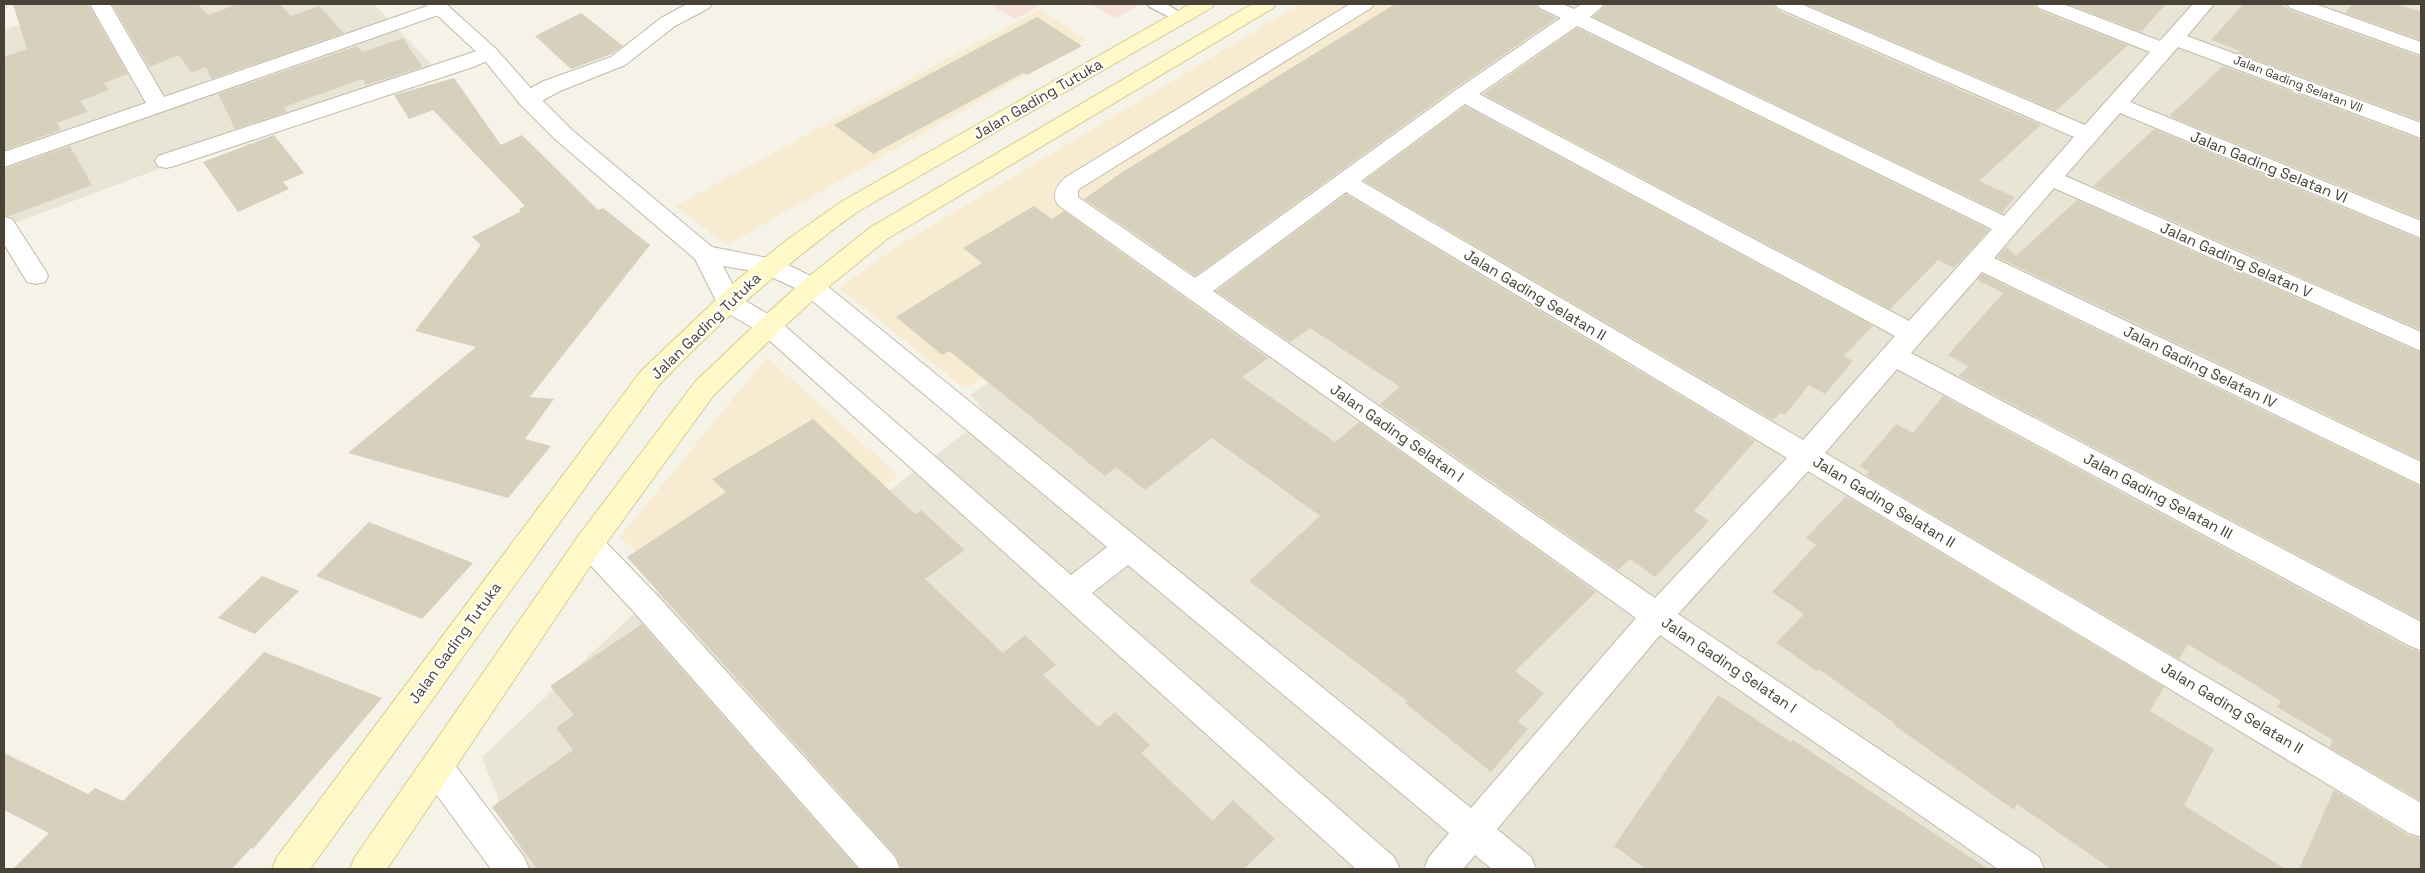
<svg xmlns="http://www.w3.org/2000/svg" width="2425" height="873" font-family="'Space Grotesk',sans-serif">
<rect width="100%" height="100%" fill="#f5f2e8"/>
<g fill="#e9e5d6">
<path d="M84 4H374L433 66 4 227V30Z"/>
<path d="M1468 4H2421V869H525L482 757 659 590 706 631 988 415 970 395 1170 256 1448 17Z"/>
</g>
<g fill="#f7ecd2">
<path d="M1300 4H1461L1111 220 1159 255 965 389 839 288 893 249Z"/>
<path d="M1040 9 1087 40 727 245 675 206Z"/>
<path d="M767 357 898 475 712 617 620 537Z"/>
</g>
<g fill="#f6e2db">
<path d="M989 4H1043L1015 19Z"/>
<path d="M1090 4H1142L1115 18Z"/>
</g>
<g fill="#d7d0bd">
<path d="M13 4H88L128 74 104 83 109 90 80 101 88 112 57 123 61 130 4 150V57L27 49Z"/>
<path d="M112 4H198L208 15 238 4H280L291 16 319 6 344 33 211 79 206 67 192 73 179 55 149 67Z"/>
<path d="M1395 4H1535L1539 10 1557 18 1455 88 1195 276 1084 199 1124 171Z"/>
<path d="M1607 4H1773L1777 10 2041 125 1979 181 2015 197 2002 213 1593 17Z"/>
<path d="M1805 4H2034L2038 10 2128 45 2056 111Z"/>
<path d="M2068 4H2166L2141 32Z"/>
<path d="M2243 4H2280L2289 10 2421 57V121L2237 53 2240 51 2211 40Z"/>
<path d="M2352 4H2396L2421 12V40L2345 13Z"/>
<path d="M581 13 623 46 612 54 571 69 535 36Z"/>
<path d="M1037 17 1082 46 1027 75 1023 73 873 154 834 125Z"/>
<path d="M1577 28 1988 229 1989 230 1954 268 1938 260 1890 309 1483 94Z"/>
<path d="M403 38 422 67 366 85 363 79 284 107 286 112 235 129 218 94 357 46 363 52Z"/>
<path d="M2223 66 2421 140V219L2169 116Z"/>
<path d="M454 78 501 145 522 135 598 210 603 208 650 245 530 397 554 399 525 439 551 446 508 498 348 453 476 347 415 331 481 245 472 237 521 211 519 209 525 206 433 110 409 119 394 95Z"/>
<path d="M1465 106 1873 326 1844 356 1853 361 1825 394 1809 385 1785 415 1780 413 1773 420 1364 181Z"/>
<path d="M2154 129 2421 240V330L2093 186Z"/>
<path d="M274 135 304 173 283 182 289 189 238 212 203 162Z"/>
<path d="M70 146 92 185 10 216 4 215V169Z"/>
<path d="M1346 194 1755 441 1694 511 1709 521 1655 577 1630 559 1618 570 1380 404 1400 387 1310 328 1290 342 1216 291Z"/>
<path d="M2077 200 2421 353V460L1997 257 2006 247 2016 256Z"/>
<path d="M1034 206 1052 219 1064 211 1268 358 1242 377 1335 442 1359 422 1596 592 1515 671 1544 693 1518 722 1528 729 1491 772 1405 703 1407 701 1249 581 1320 516 1212 438 1145 490 1116 467 1105 476 949 351 942 355 896 317 982 263 963 248Z"/>
<path d="M1982 274 2421 487V620L1959 376 1968 366 1948 355 2003 293 1977 280Z"/>
<path d="M1943 396 2409 648 2421 652V801L2329 747 2333 740 2277 707 2281 701 2188 644 2179 659 1866 475 1869 472 1860 466 1896 424 1913 433Z"/>
<path d="M813 419 915 514 921 510 965 550 925 579 1003 653 1025 635 1056 665 1043 675 1098 727 1115 712 1150 745 1141 753 1213 821 1233 800 1275 839 1244 869H902L896 856 627 557 726 492 712 479Z"/>
<path d="M1846 496 2164 687 2150 711 2214 749 2184 805 2285 869H2111L2017 804 2014 810 1894 725 1895 724 1819 669 1817 671 1776 643 1804 614 1772 592 1816 545 1806 538Z"/>
<path d="M369 522 473 563 422 619 316 576Z"/>
<path d="M262 576 299 591 255 634 218 618Z"/>
<path d="M642 624 858 869H537L492 807 573 750 556 728 574 715 550 686Z"/>
<path d="M264 652 382 698 253 849 251 848 232 869H13L49 833 4 810V753L88 794 95 788 123 801Z"/>
<path d="M1718 695 1791 742 1793 740 1988 869H1646L1614 846Z"/>
<path d="M2334 790 2408 835 2421 839V869H2299Z"/>
</g>
<g fill="none" stroke-linecap="round" stroke-linejoin="round">
<defs>
<path id="service" d="M1147 4H1166L1189 18 1181 23 1150 7Z"/>
<g id="minor">
<path d="M90 4H110L164 97 433 4H447L450 8 447 12 4 167V152L146 103Z"/>
<path d="M687 4H712L709 8 675 26 625 65 560 91 536 104 528 105 520 104 517 99 520 94 544 81 611 57 661 18Z"/>
<path d="M1350 4H1374L1371 8 1082 187 1078 190V197L1195 278 1456 90 1561 18 1540 8 1537 4H1562L1574 9 1582 4H1605L1590 17 2004 216 2074 137 1778 8 1775 4H1801L2085 125 2150 52 2039 8 2036 4H2063L2160 41 2193 4H2214L2187 36 2421 123V138L2178 47 2130 102 2421 221V238L2120 113 2065 176 2421 332V351L2054 188 1994 258 2421 462V485L1982 272 1911 353 2421 622V650L2410 646 1897 369 1825 453 2421 803V837L2409 833 1808 471 1678 614 2039 857 2044 869H1998L1660 635 1497 829 1531 857 1536 869H1492L1475 855 1463 869H1424L1429 857 1449 833 1128 565 1092 593 1394 857 1400 869H1356L760 332 756 326 760 320 769 317 778 320 1071 575 1107 547 803 293 800 287 803 281 812 278 821 281 1471 808 1636 618 1058 205C1051 194 1057 185 1066 177ZM1577 26 1992 229 1909 321 1479 94ZM1465 104 1895 336 1803 440 1361 181ZM1346 192 1787 458 1655 598 1213 291Z"/>
<path d="M2287 4H2315L2421 42V55L2290 8Z"/>
<path d="M489 47 496 49 499 53 496 57 473 67 174 166 166 168 158 166 155 161 158 156Z"/>
<path d="M4 217 12 219 45 270 48 276 45 282 36 284 27 282 4 244Z"/>
<path d="M589 532 599 535 655 593 895 857 900 869H860L633 611 579 553 574 544 579 535Z"/>
<path d="M437 753 449 757 524 857 529 869H491L425 779 420 768 425 757Z"/>
</g>
<path id="tertiary" d="M425 4H446L496 49 536 94 572 130 712 247 778 260 821 281 824 287 821 293 812 296 763 273 723 266 739 297 778 320 782 326 778 332 769 335 760 332 720 309 695 259 556 140 520 104 482 57Z"/>
<g id="secondary">
<path d="M1190 4H1214L1211 8 857 212C785 264 720 321 659 385L310 869H272L277 857 641 371 736 281 787 240 841 202Z"/>
<path d="M1252 4H1276L1273 8 887 239 821 293 778 332 713 396 599 553 387 869H350L355 857 579 535 695 382 760 320 803 281 871 227Z"/>
</g>
</defs>
<use href="#service" stroke="#c1bcaa" stroke-width="3"/>
<use href="#minor" stroke="#c1bcaa" stroke-width="2"/>
<use href="#tertiary" stroke="#c1bcaa" stroke-width="2"/>
<use href="#secondary" stroke="#d7cd96" stroke-width="2"/>
<use href="#service" fill="#fff" fill-rule="evenodd"/>
<use href="#minor" fill="#fff" fill-rule="evenodd"/>
<use href="#tertiary" fill="#fff" fill-rule="evenodd"/>
<use href="#secondary" fill="#fff8c8" fill-rule="evenodd"/>
</g>
<g text-anchor="middle" stroke-width="4" stroke-linejoin="round" paint-order="stroke">
<g font-size="12" fill="#484336" stroke="#fff">
<text transform="translate(2298 84) rotate(21)" y="4">Jalan Gading Selatan VII</text>
</g>
<g font-size="15" fill="#484336" stroke="#fff">
<text transform="translate(1038 99) rotate(-30)" y="5">Jalan Gading Tutuka</text>
<text transform="translate(2269 167) rotate(22)" y="5">Jalan Gading Selatan VI</text>
<text transform="translate(2236 260) rotate(24)" y="5">Jalan Gading Selatan V</text>
<text transform="translate(1535 295) rotate(31)" y="5">Jalan Gading Selatan II</text>
<text transform="translate(706 326) rotate(-44)" y="5">Jalan Gading Tutuka</text>
<text transform="translate(2200 367) rotate(26)" y="5">Jalan Gading Selatan IV</text>
<text transform="translate(1397 433) rotate(35)" y="5">Jalan Gading Selatan I</text>
<text transform="translate(2158 496) rotate(28)" y="5">Jalan Gading Selatan III</text>
<text transform="translate(1884 502) rotate(31)" y="5">Jalan Gading Selatan II</text>
<text transform="translate(455 643) rotate(-54)" y="5">Jalan Gading Tutuka</text>
<text transform="translate(1729 665) rotate(34)" y="5">Jalan Gading Selatan I</text>
<text transform="translate(2232 708) rotate(31)" y="5">Jalan Gading Selatan II</text>
</g>
</g>
<rect width="2425" height="873" fill="none" stroke="#484336" stroke-width="10"/>
</svg>
